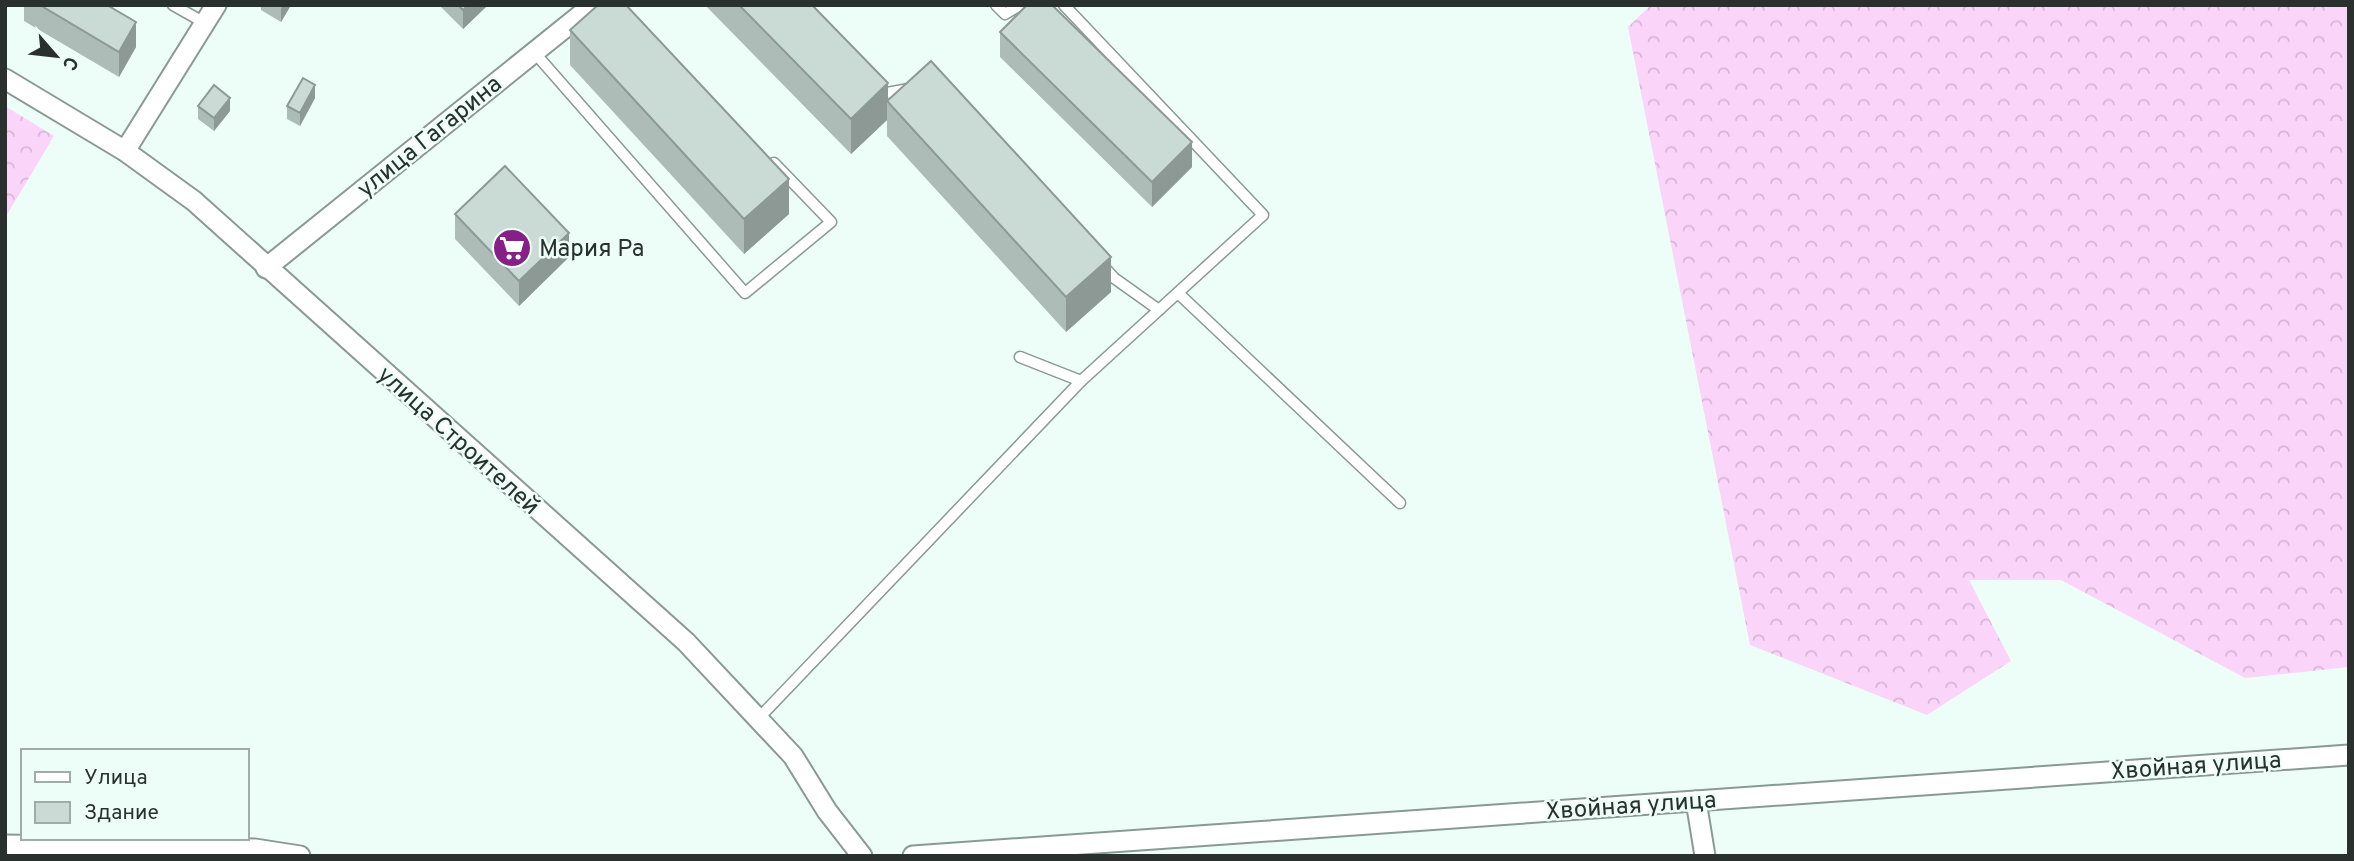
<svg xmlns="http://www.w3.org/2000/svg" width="2354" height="861" font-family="Overpass,sans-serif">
<defs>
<pattern id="forest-crowns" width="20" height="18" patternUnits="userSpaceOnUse" patternTransform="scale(1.75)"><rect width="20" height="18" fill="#fbd4f9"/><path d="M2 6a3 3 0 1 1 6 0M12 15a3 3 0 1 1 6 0" fill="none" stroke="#d7b6d6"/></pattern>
</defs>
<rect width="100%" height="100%" fill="#edfef8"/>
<g fill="url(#forest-crowns)">
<path d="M1651 5H2349V667L2245 678 2061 580H1969L2011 661 1927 715 1750 645 1628 27Z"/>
<path d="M5 106 54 136 5 218Z"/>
</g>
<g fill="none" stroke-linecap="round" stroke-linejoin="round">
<defs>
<g id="service">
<path d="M173 5 205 23"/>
<path d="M996 5 1005 14 1020 5"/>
<path d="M534 52 745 293 831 222 774 163"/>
<path d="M876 95 909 89"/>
<path d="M1102 265 1114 278 1159 310"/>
<path d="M1178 293 1400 503"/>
<path d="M1020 357 1081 381 1263 215 1064 5"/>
<path d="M758 719 1081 381"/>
</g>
<g id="minor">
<path d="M5 79 125 151 194 201 686 642 793 756 827 811 862 856"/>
<path d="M125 151 216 5"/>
<path d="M266 268 593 5"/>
<path d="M1696 801 1705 856"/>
<path d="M5 845 255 849 300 856"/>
<path d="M913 856 2349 755"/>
</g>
</defs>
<use href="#service" stroke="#899994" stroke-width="13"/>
<use href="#minor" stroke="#899994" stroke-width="23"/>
<use href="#service" stroke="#fff" stroke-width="10"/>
<use href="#minor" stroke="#fff" stroke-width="19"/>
</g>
<g fill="#aebcb7">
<path d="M24 5H107L136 47 119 77 24 21Z"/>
<path d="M261 5H291L281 22 261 10Z"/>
<path d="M439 5H488L463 29Z"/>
<path d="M705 5H812L888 100 1111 292 1066 332 887 136V120L851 154Z"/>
<path d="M570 30 789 214 744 254 570 65Z"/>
<path d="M1000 32 1192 167 1152 207 1000 57Z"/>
<path d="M315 98 300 126 287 119V106Z"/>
<path d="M198 106 230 111 214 131 198 119Z"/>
<path d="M455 214 569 257 519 306 455 239Z"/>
</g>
<g fill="#8d9995">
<path d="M283 5H291L281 22V9Z"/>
<path d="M468 5H488L463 29V10Z"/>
<path d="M136 22V47L119 77V52Z"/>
<path d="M888 83V103L887 101V120L851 154V119Z"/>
<path d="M315 85V98L300 126V113Z"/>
<path d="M230 98V111L214 131V118Z"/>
<path d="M1192 142V167L1152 207V182Z"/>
<path d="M789 179V214L744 254V219Z"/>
<path d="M569 233V257L519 306V281Z"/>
<path d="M1111 257V292L1066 332V297Z"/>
</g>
<g fill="#cadbd5" stroke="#8d9995" stroke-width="2">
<path d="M40 5H107L136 22 119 52Z"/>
<path d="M458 5H468L463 10Z"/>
<path d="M598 5H626L789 179 744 219 570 30Z"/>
<path d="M739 5H812L888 83 851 119Z"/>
<path d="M1027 5H1052L1192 142 1152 182 1000 32Z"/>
<path d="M931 61 1111 257 1066 297 887 101Z"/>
<path d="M303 78 315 85 300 113 287 106Z"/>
<path d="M214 85 230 98 214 118 198 106Z"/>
<path d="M505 166 569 233 519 281 455 214Z"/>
</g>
<defs>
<symbol id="supermarket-disc" viewBox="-11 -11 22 22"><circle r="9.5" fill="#862087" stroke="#edfef8"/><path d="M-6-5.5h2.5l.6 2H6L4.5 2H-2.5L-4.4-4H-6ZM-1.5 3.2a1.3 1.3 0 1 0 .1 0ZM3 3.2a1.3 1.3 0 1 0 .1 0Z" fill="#fff"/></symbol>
</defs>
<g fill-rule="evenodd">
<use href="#supermarket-disc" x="490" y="226" width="44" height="44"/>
</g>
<g text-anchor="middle" stroke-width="5" stroke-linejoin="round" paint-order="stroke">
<g font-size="24" fill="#29302e" stroke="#edfef8">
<text transform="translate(429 136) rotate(-39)" y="8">улица Гагарина</text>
<text transform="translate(459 440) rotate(42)" y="8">улица Строителей</text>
<text transform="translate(2196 765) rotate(-4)" y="8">Хвойная улица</text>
<text transform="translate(1631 805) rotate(-4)" y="8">Хвойная улица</text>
</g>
<g font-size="24" fill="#29302e" stroke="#edfef8" text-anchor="start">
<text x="539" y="256">Мария Ра</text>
</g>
</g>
<rect width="2354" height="861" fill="none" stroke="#29302e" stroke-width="14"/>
<rect x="21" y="749" width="228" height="91" fill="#edfef8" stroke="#9faca7" stroke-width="2"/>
<rect x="35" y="772" width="35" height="10" fill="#ffffff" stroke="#9faca7" stroke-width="2"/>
<text x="84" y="784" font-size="21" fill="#29302e">Улица</text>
<rect x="35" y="802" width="35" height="21" fill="#cadbd5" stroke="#9faca7" stroke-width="2"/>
<text x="84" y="819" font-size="21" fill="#29302e">Здание</text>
<g transform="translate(56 56) rotate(118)" stroke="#edfef8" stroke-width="5" paint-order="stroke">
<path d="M0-5L12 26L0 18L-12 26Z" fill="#29302e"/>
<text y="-10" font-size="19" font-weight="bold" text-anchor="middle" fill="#29302e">С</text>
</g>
</svg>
